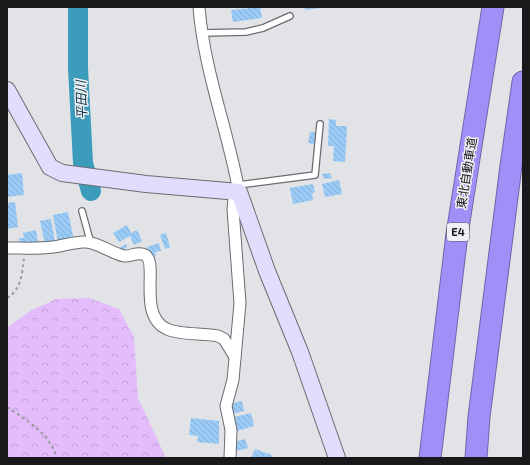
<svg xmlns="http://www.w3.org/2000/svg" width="530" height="465" font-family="'Exo 2','Noto Sans JP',sans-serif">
<defs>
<pattern id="forest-crowns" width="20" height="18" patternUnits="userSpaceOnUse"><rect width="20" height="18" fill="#e4bcfb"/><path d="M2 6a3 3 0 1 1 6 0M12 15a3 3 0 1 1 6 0" fill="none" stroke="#c3a1d7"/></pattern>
<pattern id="building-back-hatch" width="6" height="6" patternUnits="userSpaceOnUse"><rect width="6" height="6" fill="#9acbf6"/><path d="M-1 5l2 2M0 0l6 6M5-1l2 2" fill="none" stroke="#84aed2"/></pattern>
</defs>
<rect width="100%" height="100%" fill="#e1e3e7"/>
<path fill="url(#forest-crowns)" d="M89 298 119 309 134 337 138 398 166 458H7V328L30 311 56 299Z"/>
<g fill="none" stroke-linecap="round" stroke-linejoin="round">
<path stroke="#3c9cbb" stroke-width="20" d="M78 7V68L83 163 91 191"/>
</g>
<g fill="url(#building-back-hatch)">
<path d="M260 7 262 18 233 22 231 10Z"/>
<path d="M305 7H321V8L305 10Z"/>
<path d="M329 119 336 120V126H347L345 162 333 161 334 146H328Z"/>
<path d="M310 132H316L314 144 308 143Z"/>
<path d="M22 173 24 195 7 197V175Z"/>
<path d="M330 173 332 178 324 179 322 174Z"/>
<path d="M339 180 342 194 325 197 322 184Z"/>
<path d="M313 184 315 192 312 193 313 200 293 204 290 188Z"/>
<path d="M15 202 18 227 7 229V203Z"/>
<path d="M68 212 74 240 58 243 53 215Z"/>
<path d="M51 219 55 242 45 244 40 221Z"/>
<path d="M127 225 131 233 137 230 142 241 134 245 130 236 119 242 113 233Z"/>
<path d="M36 230 38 242 20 245 19 238H24L23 233Z"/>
<path d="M166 233 170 247 165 249 160 235Z"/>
<path d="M159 243 161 251 155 252 156 256 150 257 147 247Z"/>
<path d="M126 244 127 247 120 252 118 249Z"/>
<path d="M242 401 244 411 232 414 230 404Z"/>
<path d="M251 413 254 426 237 431 234 417Z"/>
<path d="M191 418 219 421V444L197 442 198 436 189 435Z"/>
<path d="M245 439 248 448 236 451 234 442Z"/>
<path d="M255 449 272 455 271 458H251Z"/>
</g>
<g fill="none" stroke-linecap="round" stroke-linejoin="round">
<defs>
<g id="lane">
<path d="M202 33 246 32 263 28 290 16"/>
<path d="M238 185 315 175 320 124"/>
<path d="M82 211 91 244"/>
</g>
<g id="street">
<path d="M199 7C204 71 228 130 239 192L234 199 233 209 240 303 233 380 226 406 231 430 230 458"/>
<path d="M7 248C22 248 38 249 53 247 63 246 76 241 86 242 99 243 111 253 124 256 130 257 138 251 145 255 159 262 137 316 167 329 179 335 203 333 218 336L224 339 235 357"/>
</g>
<path id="secondary" d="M7 90 50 167 62 173 146 184 239 192 267 271 300 352 337 458"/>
<g id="highway">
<path d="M430 458 457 234 493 7"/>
<path d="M476 458 479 417 511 166 523 82"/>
</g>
</defs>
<use href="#lane" stroke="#6b6c70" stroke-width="8"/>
<use href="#street" stroke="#6b6c70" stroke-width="13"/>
<use href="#secondary" stroke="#6b6c70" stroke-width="18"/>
<use href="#highway" stroke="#7165aa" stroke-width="23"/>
<g stroke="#9a9b9e" stroke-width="2" stroke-dasharray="3 3" stroke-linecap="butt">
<path d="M7 298C21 290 22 274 24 259"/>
<path d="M7 407C28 421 49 433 57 458"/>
</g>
<use href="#lane" stroke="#fff" stroke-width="5.5"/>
<use href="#street" stroke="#fff" stroke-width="11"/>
<use href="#secondary" stroke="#e3ddfd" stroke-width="16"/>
<use href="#highway" stroke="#a18ef7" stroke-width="21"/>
</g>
<g text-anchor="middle" stroke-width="3" stroke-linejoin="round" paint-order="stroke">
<rect fill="#eef0f4" stroke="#595a5c" stroke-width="1" x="447" y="223" width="22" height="18" rx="3"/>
<g font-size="11" font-weight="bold" fill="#19191b">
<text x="458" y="236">E4</text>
</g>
<g font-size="12" fill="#19191b" stroke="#eef0f4">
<text transform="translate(467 173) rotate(-81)" y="4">東北自動車道</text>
</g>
<g font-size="13" font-style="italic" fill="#0a3644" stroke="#eef0f4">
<text transform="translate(81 100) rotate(-92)" y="5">平田川</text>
</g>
</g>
<rect width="530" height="465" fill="none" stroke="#19191b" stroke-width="16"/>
</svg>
